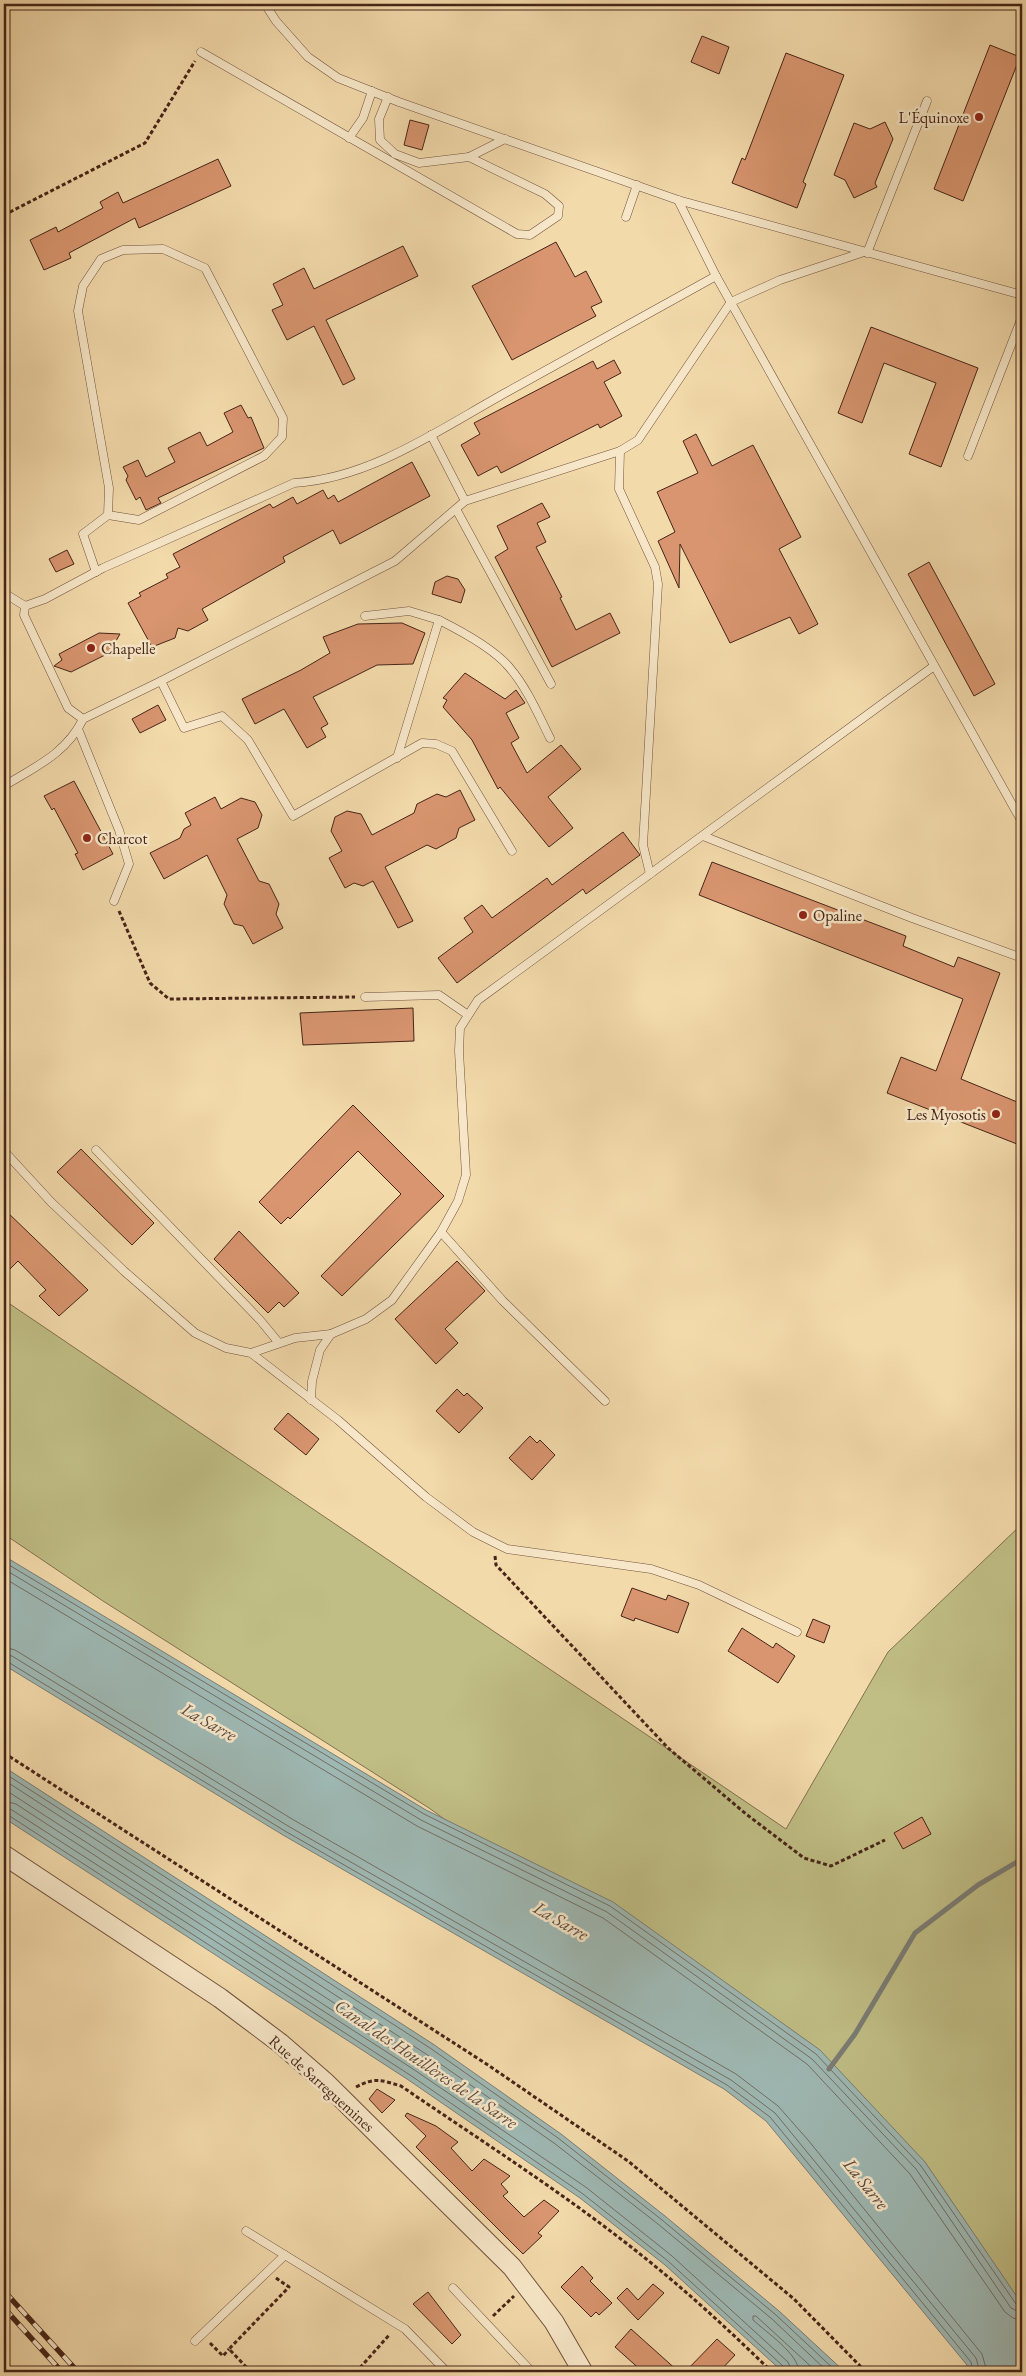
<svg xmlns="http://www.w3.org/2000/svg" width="1026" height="2376" font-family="'EB Garamond',serif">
<rect width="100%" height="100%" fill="#f3daab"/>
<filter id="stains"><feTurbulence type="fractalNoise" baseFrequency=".004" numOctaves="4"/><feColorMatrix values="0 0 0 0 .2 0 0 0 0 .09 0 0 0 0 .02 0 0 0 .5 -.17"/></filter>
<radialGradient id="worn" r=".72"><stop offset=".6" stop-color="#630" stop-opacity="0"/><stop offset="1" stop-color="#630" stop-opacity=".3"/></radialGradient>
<path fill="#c0be85" stroke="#83714e" d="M4 1300 786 1829 888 1652 1022 1524V2321L909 2156 429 1808 103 1601 4 1534Z"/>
<g fill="#9eb8b3" stroke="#7b7d75">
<path d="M4 1556 426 1810 613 1902 820 2050 925 2162 1022 2304V2372H969L967 2365 766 2121 724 2089 283 1835 4 1665Z"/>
<path d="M4 1767 433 2044 561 2134 665 2216 779 2311 845 2372H783L665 2265 580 2198 407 2079 4 1818Z"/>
</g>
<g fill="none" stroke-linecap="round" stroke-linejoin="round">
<g stroke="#726e65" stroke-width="1">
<path d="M4 1562 424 1814 610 1906 816 2054 921 2166 1016 2304 1022 2306"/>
<path d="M4 1569 421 1820 607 1912 812 2059 916 2169 1011 2308 1022 2313"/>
<path d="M4 1578 417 1826 603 1918 807 2064 910 2174 1005 2312 1013 2318 1022 2320"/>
<path d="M4 1647 15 1650 292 1819 736 2074 778 2106 808 2140 982 2354 987 2372"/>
<path d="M4 1655 12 1656 288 1826 731 2080 775 2113 976 2358 980 2372"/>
<path d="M4 1661 8 1662 285 1831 727 2085 770 2117 971 2362 973 2372"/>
<path d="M4 1773 430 2048 558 2138 662 2220 776 2315 837 2372"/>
<path d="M4 1780 426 2054 554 2143 658 2224 772 2319 828 2372"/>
<path d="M4 1789 422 2060 476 2097 477 2101 473 2102 16 1804 4 1801"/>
<path d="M4 1808 12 1810 413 2069 587 2188 672 2256 788 2362 792 2372"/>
<path d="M4 1814 8 1815 410 2075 583 2194 668 2261 783 2366 785 2372"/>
<path d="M799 2372C799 2354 766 2332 753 2320V2316H756L817 2372"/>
</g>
<path stroke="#7b7d75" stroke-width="5" d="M829 2069 855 2034 915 1933 978 1885 1022 1859"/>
</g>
<g fill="#d8956f" stroke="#462417">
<path d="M702 36 729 47 719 74 691 62Z"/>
<path d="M990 45 1020 57 963 201 934 189Z"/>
<path d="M786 53 844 75 803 182 806 184 797 208 732 183 742 158 745 160Z"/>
<path d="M410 120 429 125 422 150 404 145Z"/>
<path d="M885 122 893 139 875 183 877 187 854 198 845 180 834 175 854 123 870 129Z"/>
<path d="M218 159 231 186 139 228 135 218 69 253 71 258 44 270 30 240 56 227 58 232 103 208 100 202 118 192 123 203Z"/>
<path d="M556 242 575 277 586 271 602 302 591 307 596 316 512 360 472 286Z"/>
<path d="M403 246 418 276 326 320 355 379 343 385 314 326 287 340 272 310 283 305 273 284 304 268 314 289Z"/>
<path d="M871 327 978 368 941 467 909 454 936 383 884 363 862 423 838 413Z"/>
<path d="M614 360 621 373 604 382 622 416 600 428 598 424 501 473 497 466 478 476 461 445 480 434 474 423 593 361 597 369Z"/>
<path d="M241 405 248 418 251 417 264 448 158 498 161 503 146 510 140 497 136 500 126 480 128 476 123 467 138 460 146 477 175 462 168 448 200 432 207 446 233 432 224 413Z"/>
<path d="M696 434 712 466 753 445 801 537 779 549 818 624 799 634 790 617 730 643 680 544 679 588 658 541 675 532 657 492 698 473 683 441Z"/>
<path d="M412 462 430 496 340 544 333 530 283 557 285 562 202 609 208 620 188 631 178 628 175 638 152 647 128 603 141 596 139 593 168 578 166 574 180 567 173 554 270 504 273 508 293 497 297 504 323 490 328 499 334 495 338 502Z"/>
<path d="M542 503 550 517 537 523 546 542 536 547 562 597 560 598 576 630 610 613 620 633 552 667 495 557 508 549 497 526Z"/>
<path d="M67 550 74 564 56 572 49 559Z"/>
<path d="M929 562 995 684 974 696 908 574Z"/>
<path d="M447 576 458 579 465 590 461 603 432 594 435 582Z"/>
<path d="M402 623 425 633 413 664 377 665 313 697 328 724 321 728 326 737 307 748 284 709 255 724 242 699 301 670 330 653 323 637 358 624Z"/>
<path d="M99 633 120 634 109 653 71 672 54 666 62 660 59 654Z"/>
<path d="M465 673 505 699 516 690 525 703 506 713 519 738 511 743 527 773 561 745 581 769 548 797 573 828 549 847 500 787 498 789 472 740 443 707 447 700 443 698Z"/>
<path d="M158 705 166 720 140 733 132 719Z"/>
<path d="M74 781 113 854 83 870 75 854 78 853 54 808 52 810 44 796Z"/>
<path d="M460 790 475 820 459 828 456 838 436 849 427 845 385 867 413 921 398 928 373 881 363 886 354 883 345 888 329 858 342 851 331 831 335 817 347 811 361 814 372 835 414 813 417 804 437 794 446 797Z"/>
<path d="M215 797 221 809 241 798 255 802 262 815 258 828 237 839 259 881 269 884 279 904 276 914 283 928 253 944 243 926 234 924 224 904 227 895 207 855 164 879 150 853 180 838 184 829 191 825 185 813Z"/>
<path d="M623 832 640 855 586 894 583 889 457 983 438 958 473 932 464 918 482 905 492 918 547 878 552 885Z"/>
<path d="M712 862 906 936 903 946 954 967 958 957 1000 973 961 1079 1022 1104V1146L887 1093 901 1057 936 1071 963 999 699 895Z"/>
<path d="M413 1008 414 1041 303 1045 300 1013Z"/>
<path d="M353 1105 444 1196 342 1296 321 1276 401 1194 358 1151 290 1219 288 1217 281 1224 259 1202Z"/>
<path d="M81 1149 154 1223 132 1245 57 1172Z"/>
<path d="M4 1209 88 1290 59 1316 39 1296 46 1290 18 1261 4 1275Z"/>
<path d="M239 1231 299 1293 284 1307 279 1302 268 1313 214 1259Z"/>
<path d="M457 1261 485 1291 445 1329 458 1343 436 1364 395 1319Z"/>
<path d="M457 1389 464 1396 467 1393 483 1408 459 1433 436 1411Z"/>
<path d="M288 1413 319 1439 306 1455 274 1429Z"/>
<path d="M530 1436 537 1443 540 1440 555 1455 532 1480 509 1458Z"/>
<path d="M632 1588 666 1600 668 1595 689 1603 678 1633 635 1618 634 1621 621 1616Z"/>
<path d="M813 1619 830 1626 824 1643 806 1636Z"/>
<path d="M742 1628 773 1648 776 1643 795 1656 778 1683 728 1651Z"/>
<path d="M922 1817 931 1834 903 1849 894 1833Z"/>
<path d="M377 2089 395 2100 382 2113 369 2099Z"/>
<path d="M407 2113 436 2126 458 2142 451 2148 472 2171 484 2159 510 2176 501 2184 508 2192 503 2196 524 2217 544 2200 559 2211 538 2233 542 2236 523 2254 416 2147 426 2136 405 2116Z"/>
<path d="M582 2266 593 2278 590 2281 612 2303 599 2315 596 2312 591 2317 561 2287Z"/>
<path d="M653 2284 664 2293 638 2320 617 2298 627 2288 638 2300Z"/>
<path d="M428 2292 461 2335 452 2344 413 2304Z"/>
<path d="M631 2329 650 2346 679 2372H643L634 2364 615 2347Z"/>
<path d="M717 2339 735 2355 719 2372H685Z"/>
</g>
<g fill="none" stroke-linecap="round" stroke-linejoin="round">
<defs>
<g id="service">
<path d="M265 4 276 21 308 57 338 78 399 102 678 200 1022 295"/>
<path d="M201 52 517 234 530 235 558 216 559 206 545 194 469 157 419 163 395 154 380 140 379 119 388 97"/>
<path d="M349 138 363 118 372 91"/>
<path d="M469 157 505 139"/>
<path d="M678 200 716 276 1022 822"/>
<path d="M626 217 637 185"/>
<path d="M867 253 927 101"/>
<path d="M431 435 465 501"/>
<path d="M620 451 619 489 655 567 658 584 643 845 650 874"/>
<path d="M968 456 1022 317"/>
<path d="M456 509 551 684"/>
<path d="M96 572 83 534 108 515 109 488 78 311 83 286 101 259 123 250 163 249 205 268 283 418 282 437 264 456 139 520 108 515"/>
<path d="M4 593 25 606 45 599 103 568 294 483C372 478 440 429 507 392 577 353 646 315 716 276"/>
<path d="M25 606 24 615 68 708 83 719"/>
<path d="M365 616 409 611 439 620"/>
<path d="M161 681 184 728 222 716 248 740 293 816 422 743 436 744 452 751 512 851"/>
<path d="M78 729 119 830 129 864 114 901"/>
<path d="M397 758 439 620C461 631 493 648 509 667 527 688 538 714 550 738"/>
<path d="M4 786C35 767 67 753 83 719L161 681 395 561 465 501 620 451 638 440 731 302 780 280 864 252"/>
<path d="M703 836 912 918 1022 958"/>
<path d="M365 997 439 995 468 1015"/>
<path d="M96 1150 260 1320 279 1343"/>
<path d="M4 1151 51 1202 124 1271 195 1333 226 1348 251 1353 338 1420 426 1497 473 1532 507 1549 651 1569 699 1585 797 1632"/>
<path d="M441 1232 503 1301 605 1401"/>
<path d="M251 1353 295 1338 331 1334"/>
<path d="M311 1400 312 1381 320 1350 331 1334 366 1319 392 1300 441 1232 458 1201 466 1175 459 1051 460 1028 478 1000 934 666"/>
<path d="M246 2231 405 2329 447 2372"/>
<path d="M453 2288 532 2372"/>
<path d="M195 2341 285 2255"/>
</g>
<path id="tertiary" d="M4 1855 220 1998 280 2043 326 2083 512 2267 554 2322 583 2372"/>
</defs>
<use href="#service" stroke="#71523c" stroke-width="9"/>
<use href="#tertiary" stroke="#71523c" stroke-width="21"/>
<g stroke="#462417" stroke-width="3" stroke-dasharray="4 2.5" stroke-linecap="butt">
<path d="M4 215 145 143 195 61"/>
<path d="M119 911 150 983 169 999 355 997"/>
<path d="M495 1556 496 1565 668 1748 746 1814 804 1858 831 1866 885 1840"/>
<path d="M4 1753 488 2065 628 2161 794 2299 866 2372"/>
<path d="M356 2087C375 2077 381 2080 401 2086 483 2142 568 2196 645 2258 690 2294 732 2333 772 2372"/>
<path d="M493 2316 514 2296"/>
<path d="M210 2343 223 2356 229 2349"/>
<path d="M251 2372 229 2349 289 2287 276 2278"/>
<path d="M361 2372 358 2370 390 2334"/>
</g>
<use href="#service" stroke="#f7e7c8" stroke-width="8"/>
<use href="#tertiary" stroke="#f7e7c8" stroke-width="19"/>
<defs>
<g id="rail">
<path d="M4 2291 78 2372"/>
<path d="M4 2308 62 2372"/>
</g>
</defs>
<use href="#rail" stroke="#462417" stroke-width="5.5"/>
<use href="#rail" stroke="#f7e7c8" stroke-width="4" stroke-dasharray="11" stroke-linecap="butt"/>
</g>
<g fill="#8f2418" stroke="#f7e7c8" stroke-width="2">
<circle cx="979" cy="117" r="5"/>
<circle cx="91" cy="648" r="5"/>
<circle cx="87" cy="838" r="5"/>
<circle cx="803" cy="915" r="5"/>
<circle cx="996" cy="1114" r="5"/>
</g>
<g text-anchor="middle" stroke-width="5" stroke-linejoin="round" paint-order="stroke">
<g font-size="16" fill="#462417" stroke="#f7e7c8" text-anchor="start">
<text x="969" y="123" text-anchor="end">L'Équinoxe</text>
<text x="101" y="654">Chapelle</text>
<text x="97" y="844">Charcot</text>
<text x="813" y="921">Opaline</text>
<text x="986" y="1120" text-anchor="end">Les Myosotis</text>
</g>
<g font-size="16" fill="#462417" stroke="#f7e7c8">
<text transform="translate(322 2083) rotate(42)" y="6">Rue de Sarreguemines</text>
</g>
<g font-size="18" font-style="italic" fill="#5c493e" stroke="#f7e7c8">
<text transform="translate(209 1722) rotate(29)" y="6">La Sarre</text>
<text transform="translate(561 1921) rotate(30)" y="6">La Sarre</text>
<text transform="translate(426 2064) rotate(34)" y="6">Canal des Houillères de la Sarre</text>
<text transform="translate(866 2184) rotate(51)" y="6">La Sarre</text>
</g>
</g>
<rect width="1026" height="2376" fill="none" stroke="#f3daab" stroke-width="20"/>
<rect x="5" y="5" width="1016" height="2366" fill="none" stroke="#462417" stroke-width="2.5"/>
<rect x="10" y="10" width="1006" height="2356" fill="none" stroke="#462417"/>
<rect width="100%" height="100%" filter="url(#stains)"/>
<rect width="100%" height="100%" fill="url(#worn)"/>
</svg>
